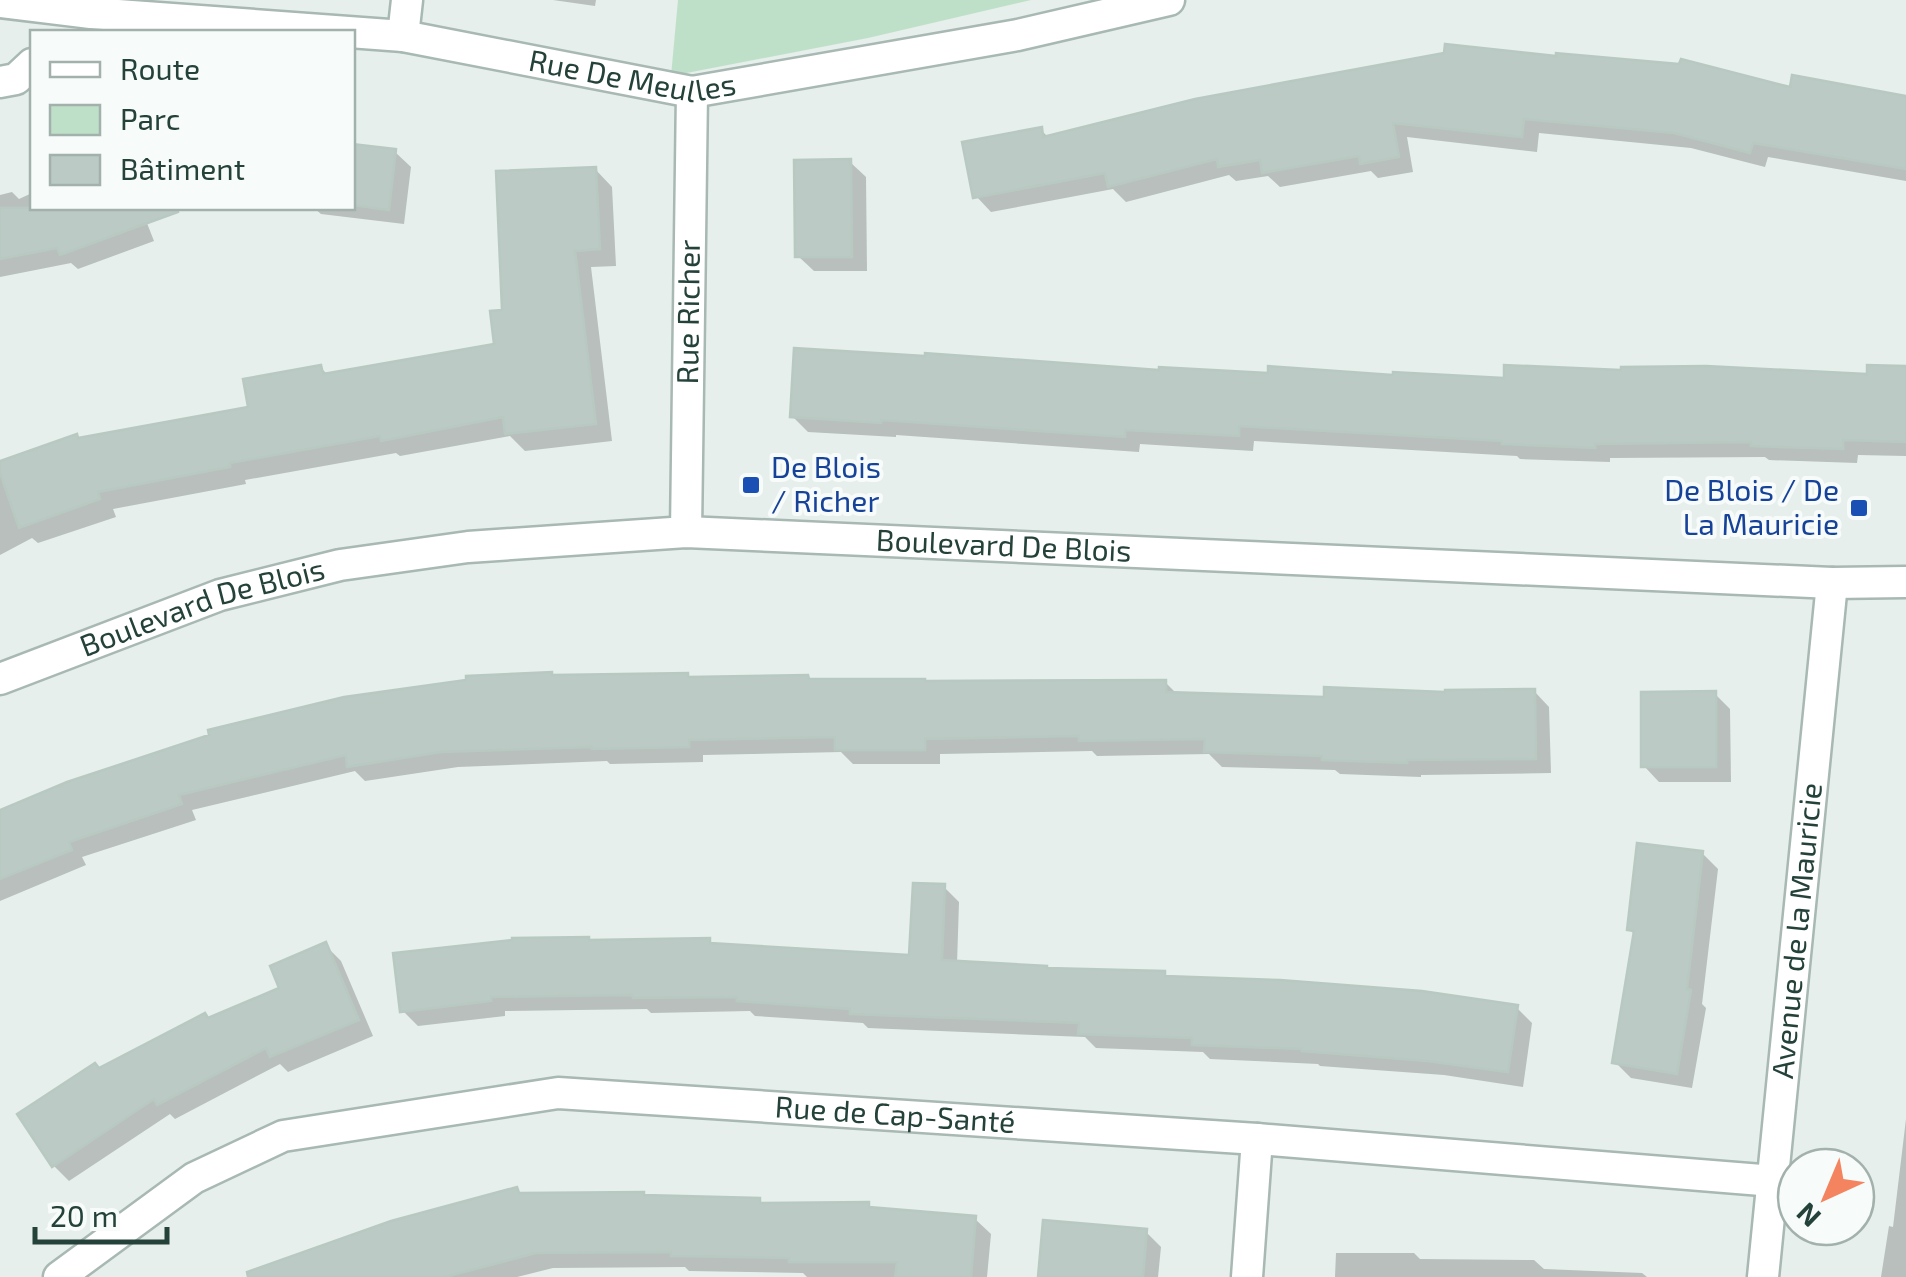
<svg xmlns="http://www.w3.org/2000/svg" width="1906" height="1277" font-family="'Exo 2',sans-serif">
<rect width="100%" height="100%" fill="#e6efeb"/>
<path fill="#bfe0c8" d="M678 0H1031L868 38 671 76Z"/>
<g fill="#0003">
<path d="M553 0H596L595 6Z"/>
<path d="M1792 90 1906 106V181L1768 157 1765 167 1691 148 1539 133 1537 152 1407 137 1413 172 1378 178 1371 171 1280 187 1268 176 1236 181 1229 175 1126 202 1113 189 991 212 976 196 1041 130 1049 138Z"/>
<path d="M352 146 395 152 411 167 404 224 321 214 314 208H352Z"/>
<path d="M850 162 866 177 867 271H814L798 256Z"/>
<path d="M595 169 612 187 616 266 591 267 612 441 525 451 510 436 400 456 396 453 245 480 246 484 113 509 116 517 38 543 32 538 0 555V463L79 440 251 409 321 368 329 376 497 346 504 312Z"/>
<path d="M12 192 19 199 32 193V208H141L154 241 78 269 71 263 0 277V195Z"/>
<path d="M1906 368V456L1858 455 1857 463 1769 460 1765 457 1610 458V462L1520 459 1517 456 1254 441 1253 451 1140 444 1139 452 896 435V437L808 432 792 416 1161 373 1506 381 1870 376Z"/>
<path d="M686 675 691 680 811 682H1165L1177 694 1326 700 1534 691 1549 707 1551 773 1421 775V777L1340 774 1335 770 1222 767 1209 754 1097 756 1092 751 940 754V764H853L841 752 703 755V762L610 764 607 761 458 767 365 781 355 771 192 810 196 820 82 857 86 865 0 901V812L554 677Z"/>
<path d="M1715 694 1730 709 1731 782H1659L1644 766Z"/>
<path d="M1702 853 1718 869 1702 1004 1706 1008 1692 1088 1631 1078 1615 1062 1636 936 1630 930Z"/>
<path d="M944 887 959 902 957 964 1164 973 1169 978 1517 1008 1532 1023 1523 1087 1444 1075 1320 1066 1318 1064 1210 1059 1203 1052 1096 1048 1085 1037 868 1028 863 1023 755 1016 750 1011 651 1013 647 1009 505 1011V1016L418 1026 402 1010 591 943 709 940 714 945 911 957Z"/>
<path d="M325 945 341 961 373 1036 288 1072 280 1064 175 1119 170 1114 69 1181 53 1165 100 1070 282 989Z"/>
<path d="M1906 1119V1277H1881L1889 1226 1893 1227Z"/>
<path d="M516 1190 522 1196 759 1200 764 1205H868L873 1209 975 1219 991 1234 987 1277H807L803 1273 689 1271 685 1267 553 1268 517 1277H252Z"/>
<path d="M1145 1231 1161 1247 1158 1277H1042Z"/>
<path d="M1336 1253H1414L1420 1259 1534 1260 1544 1269 1642 1273 1647 1277H1335Z"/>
</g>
<g fill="#bbcac4" stroke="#b8c9c2" stroke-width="2.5">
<path d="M1445 44 1556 56V53L1679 64 1681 59 1790 87 1792 75 1906 96V169L1753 143 1750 153 1674 133 1524 119 1522 137 1393 123 1399 157 1360 164 1359 156 1262 173 1260 160 1218 167 1217 159 1108 187 1105 173 973 198 962 142 1042 127 1043 137 1195 99 1444 53Z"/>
<path d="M352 144 396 149 389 210 352 205Z"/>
<path d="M851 159 852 257H795L794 160Z"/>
<path d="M596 167 600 249 575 251 596 424 505 434 503 417 381 441 380 436 230 463V467L98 492 100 499 19 528 0 473V461L77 434 78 438 248 407 243 379 321 365 323 374 494 344 490 311 502 310 496 171Z"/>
<path d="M0 208H177L178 212 60 255 57 248 0 259Z"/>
<path d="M794 348 925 356V353L1159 370V367L1268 373V366L1393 375V372L1504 378V365L1621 370V367L1706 366 1867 374V365L1906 366V442L1843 440V449L1751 446V442L1595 444V448L1502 444V441L1239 426V436L1125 430V437L881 420V423L790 417Z"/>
<path d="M552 672V675L688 673V677L808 675 809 679H925V681L1166 680V692L1324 697V687L1445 692V690L1535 689 1536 759 1407 760V763L1322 760V756L1204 752 1205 739 1079 741V736L925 739V750H835V737L689 740V747L592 749V747L441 752 347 767 346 755 179 795 182 804 69 842 72 850 0 879V810L67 782 209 735 208 730 344 697 466 680V676Z"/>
<path d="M1716 691V767H1641V692Z"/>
<path d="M1637 843 1703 851 1687 989 1691 990 1677 1074 1612 1063 1634 931 1627 930Z"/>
<path d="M913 883 945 884 942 960 1047 966V968L1165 971V976L1280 980 1422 991 1518 1005 1508 1072 1427 1061 1302 1051V1049L1192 1045V1038L1078 1034 1079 1023 850 1014V1009L737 1001V997L633 998 632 995 491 997V1001L400 1012 393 953 512 940V938L589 937V940L710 938V943L909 955Z"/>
<path d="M326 942 359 1020 270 1057 266 1048 157 1105 154 1099 52 1167 17 1114 95 1063 99 1068 205 1013 208 1018 279 988 270 966Z"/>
<path d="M517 1187 519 1193 644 1192V1195L760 1198V1203L869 1202V1207L976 1216 971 1277H895L897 1262H789V1258L671 1256V1252L536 1253 445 1277H248L247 1272 391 1221Z"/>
<path d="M1043 1220 1147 1229 1143 1277H1038Z"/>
</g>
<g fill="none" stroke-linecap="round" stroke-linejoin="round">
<defs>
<g id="minor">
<path id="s1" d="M0 2 91 13 403 36 692 92 1018 35 1169 0"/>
<path d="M403 36 407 0"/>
<path d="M0 82 16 79 32 64"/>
<path id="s2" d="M686 532 692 92"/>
<path id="s3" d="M0 679 220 595 340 565 468 547 686 532 1832 583 1906 582"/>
<path id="s4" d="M59 1277 194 1178 283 1136 558 1093 1257 1139 1774 1181"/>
<path d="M1247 1277 1257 1139"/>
<path id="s5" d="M1763 1277 1832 583"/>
</g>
</defs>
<use href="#minor" stroke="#a8b8b2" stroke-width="35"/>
<use href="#minor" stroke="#fff" stroke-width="30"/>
</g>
<g fill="#1a4fb4" stroke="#f7fbf9" stroke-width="4">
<rect x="741" y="475" width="20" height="20" rx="5"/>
<rect x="1849" y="498" width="20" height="20" rx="5"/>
</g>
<g text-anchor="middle" stroke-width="8" stroke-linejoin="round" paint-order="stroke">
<g font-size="30" fill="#24423a" stroke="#f7fbf9">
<text dy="10" stroke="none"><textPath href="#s1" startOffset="638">Rue De Meulles</textPath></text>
<text dy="10" stroke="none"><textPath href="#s2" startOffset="220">Rue Richer</textPath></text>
<text dy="10" stroke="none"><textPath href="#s3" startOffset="1025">Boulevard De Blois</textPath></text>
<text dy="10" stroke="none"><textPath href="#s3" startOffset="215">Boulevard De Blois</textPath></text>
<text dy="10" stroke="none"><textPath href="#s5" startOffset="348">Avenue de la Mauricie</textPath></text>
<text dy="10" stroke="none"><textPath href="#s4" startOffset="882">Rue de Cap-Santé</textPath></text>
</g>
<g font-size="30" fill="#164399" stroke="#f7fbf9" text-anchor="start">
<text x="771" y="478">De Blois<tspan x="771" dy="34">/ Richer</tspan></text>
<text x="1839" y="501" text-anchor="end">De Blois / De<tspan x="1839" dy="34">La Mauricie</tspan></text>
</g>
</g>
<rect x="30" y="30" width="325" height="180" fill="#f7fbf9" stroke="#a3b1ad" stroke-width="2.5"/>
<rect x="50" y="62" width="50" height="15" fill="#ffffff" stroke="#a3b1ad" stroke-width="2.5"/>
<text x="120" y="80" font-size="30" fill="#24423a">Route</text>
<rect x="50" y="105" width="50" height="30" fill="#bfe0c8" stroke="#a3b1ad" stroke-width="2.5"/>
<text x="120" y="130" font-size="30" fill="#24423a">Parc</text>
<rect x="50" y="155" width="50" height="30" fill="#bbcac4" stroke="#a3b1ad" stroke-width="2.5"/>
<text x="120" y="180" font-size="30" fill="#24423a">Bâtiment</text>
<g transform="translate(1826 1197) rotate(224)"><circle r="48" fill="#f7fbf9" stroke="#a3b1ad" stroke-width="2.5"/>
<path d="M0-8L18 38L0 25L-18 38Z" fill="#f4845f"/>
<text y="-15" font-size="28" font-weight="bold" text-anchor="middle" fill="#24423a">N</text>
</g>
<path d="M35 1227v15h132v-15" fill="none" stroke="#24423a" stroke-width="5"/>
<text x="50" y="1227" font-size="30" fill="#24423a" stroke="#f7fbf9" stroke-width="8" paint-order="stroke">20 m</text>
</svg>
